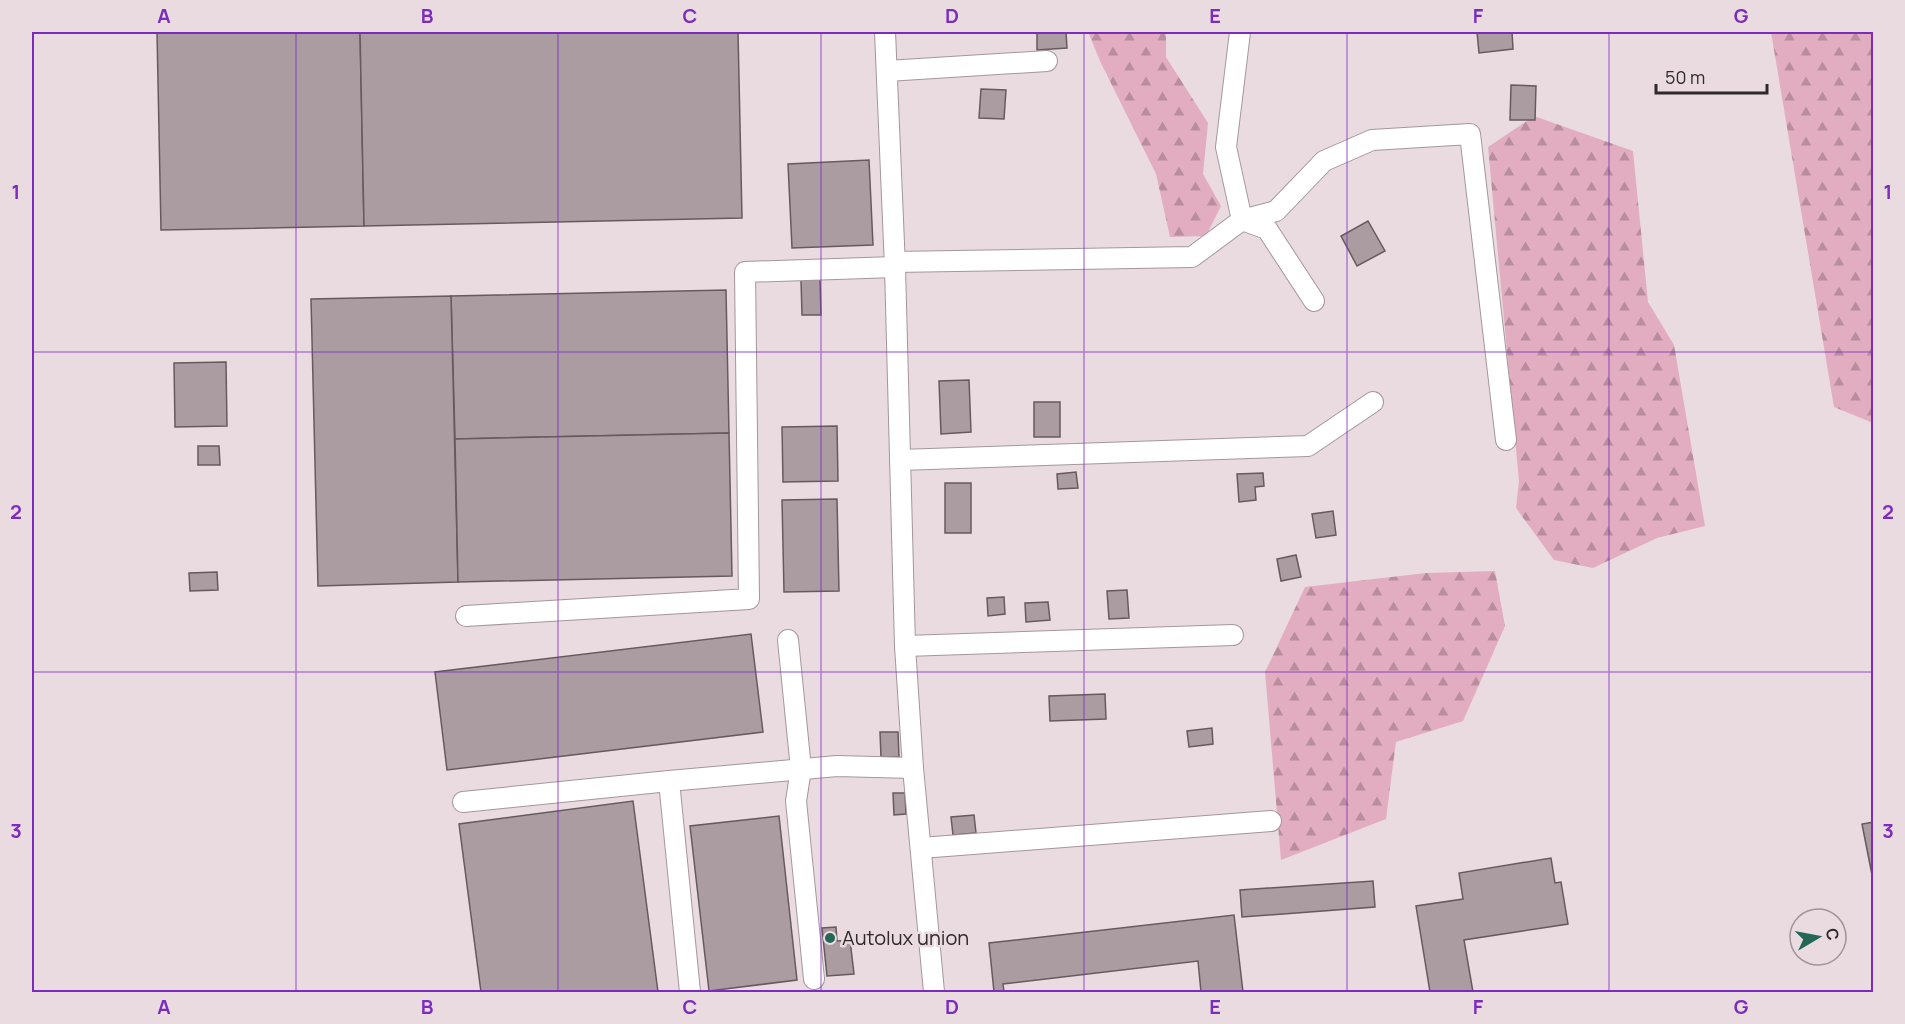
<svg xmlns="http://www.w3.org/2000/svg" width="1905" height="1024" font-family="Manrope,sans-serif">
<defs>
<pattern id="forest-firs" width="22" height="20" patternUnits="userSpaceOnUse" patternTransform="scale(1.5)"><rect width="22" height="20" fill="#e2adc1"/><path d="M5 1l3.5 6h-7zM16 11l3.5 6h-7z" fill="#b88d9d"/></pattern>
</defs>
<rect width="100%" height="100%" fill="#eadbe0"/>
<g fill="url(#forest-firs)">
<path d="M1088 32H1166V57L1208 123 1203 174 1221 206 1206 236 1170 237 1156 174 1100 61Z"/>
<path d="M1771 32H1873V423L1834 407Z"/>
<path d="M1534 116 1633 151 1648 302 1674 345 1705 526 1657 538 1593 568 1554 560 1516 508 1519 481 1488 147Z"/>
<path d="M1495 571 1505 626 1463 721 1396 742 1386 819 1281 860 1265 672 1305 587 1426 573Z"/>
</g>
<g fill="#aa9ca1" stroke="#675a5f" stroke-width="1.5">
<path d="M157 32H360L364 226 161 230Z"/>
<path d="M360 32H738L742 218 364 226Z"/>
<path d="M1037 32H1066L1067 48 1037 50Z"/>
<path d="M1477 32H1512L1513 49 1479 53Z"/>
<path d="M1511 85 1536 86 1535 120H1510Z"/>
<path d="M981 89 1006 90 1004 119 979 118Z"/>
<path d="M869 160 873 245 792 248 788 164Z"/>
<path d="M1368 221 1385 251 1357 266 1341 236Z"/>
<path d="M820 279 821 315H802L801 280Z"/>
<path d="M726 290 729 433 455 439 451 296Z"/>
<path d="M451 296 458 582 318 586 311 299Z"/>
<path d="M226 362 227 426 175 427 174 363Z"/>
<path d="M969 380 971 432 941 434 939 381Z"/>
<rect x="1034" y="402" width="26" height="35"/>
<path d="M837 426 838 481 783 482 782 427Z"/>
<path d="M729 433 732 576 458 582 455 439Z"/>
<path d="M198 446H219L220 465H198Z"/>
<path d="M1076 472 1078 488 1058 489 1057 474Z"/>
<path d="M1263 473 1264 486 1255 487 1256 500 1239 502 1237 474Z"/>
<rect x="945" y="483" width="26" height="50"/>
<path d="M837 499 839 591 784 592 782 500Z"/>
<path d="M1333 511 1336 535 1316 538 1312 514Z"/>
<path d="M1296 555 1301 577 1281 581 1277 559Z"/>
<path d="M217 572 218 590 190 591 189 573Z"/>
<path d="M1127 590 1129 618 1109 619 1107 591Z"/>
<path d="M1004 597 1005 614 988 616 987 598Z"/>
<path d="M1048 602 1050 620 1026 622 1025 603Z"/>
<path d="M751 634 763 732 447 770 435 672Z"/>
<path d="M1105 694 1106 719 1050 721 1049 696Z"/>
<path d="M1212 728 1213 744 1189 747 1187 731Z"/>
<path d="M880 732H898L899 757H881Z"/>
<path d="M893 793H905L906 814 894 815Z"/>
<path d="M633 801 658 992H481L459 824Z"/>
<path d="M974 815 976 833 953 835 951 817Z"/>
<path d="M779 816 797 980 709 991 690 826Z"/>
<path d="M1874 822V885L1862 824Z"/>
<path d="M1551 858 1555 883 1561 882 1568 924 1464 940 1473 992H1430L1416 906 1463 899 1459 873Z"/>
<path d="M1373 881 1375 907 1242 917 1240 890Z"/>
<path d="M1234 915 1243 992H1201L1198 961 1003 984 1004 992H994L989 943Z"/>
<path d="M836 927 837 941 850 940 854 974 827 976 822 928Z"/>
</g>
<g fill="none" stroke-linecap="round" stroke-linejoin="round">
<defs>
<g id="minor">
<path d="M885 32 895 267 905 646 913 768 934 992"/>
<path d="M1240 32 1226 147 1242 220 1267 229 1314 301"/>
<path d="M887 71 1047 61"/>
<path d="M894 262 1192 257 1242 220 1276 211 1324 161 1372 140 1470 134 1506 440"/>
<path d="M900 460 1308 446 1373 402"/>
<path d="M466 616 749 599 745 272 895 267"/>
<path d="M788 640 801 769 796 801 814 979"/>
<path d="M905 646 1233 635"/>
<path d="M463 802 669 781"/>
<path d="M921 848 1271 821"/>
<path d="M690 992 669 781 837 766 913 768"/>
</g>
</defs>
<use href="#minor" stroke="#a4969a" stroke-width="22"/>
<use href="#minor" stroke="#fff" stroke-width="20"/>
</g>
<path fill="none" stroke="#7b2cbf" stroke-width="1.5" stroke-opacity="0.55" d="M296 32V992M558 32V992M821 32V992M1084 32V992M1347 32V992M1609 32V992M32 352H1874M32 672H1874"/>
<circle fill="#246757" stroke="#eadbe0" stroke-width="2" cx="830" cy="938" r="6"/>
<g text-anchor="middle" stroke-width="5" stroke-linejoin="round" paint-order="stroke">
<g font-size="20" fill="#2f292b" stroke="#eadbe0" text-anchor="start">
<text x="842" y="945">Autolux union</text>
</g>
</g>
<rect width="1905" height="1024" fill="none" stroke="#eadbe0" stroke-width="66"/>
<g transform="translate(1818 937) rotate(80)"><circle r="28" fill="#eadbe0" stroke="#9f9498" stroke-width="1.5"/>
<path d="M0-4.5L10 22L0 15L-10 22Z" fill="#246757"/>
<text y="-9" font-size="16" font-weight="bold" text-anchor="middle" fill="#2f292b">С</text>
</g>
<path d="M1656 84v9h111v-9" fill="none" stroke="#2f292b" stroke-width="3"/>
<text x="1665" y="84" font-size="18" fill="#2f292b" stroke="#eadbe0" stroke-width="4.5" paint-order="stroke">50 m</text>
<rect x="33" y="33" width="1839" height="958" fill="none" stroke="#7b2cbf" stroke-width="2"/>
<g font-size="20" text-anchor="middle" font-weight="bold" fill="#7b2cbf">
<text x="164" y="23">A</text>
<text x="427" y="23">B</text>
<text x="690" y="23">C</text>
<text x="952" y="23">D</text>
<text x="1215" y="23">E</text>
<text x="1478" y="23">F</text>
<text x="1741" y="23">G</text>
<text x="16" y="199">1</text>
<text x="1888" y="199">1</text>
<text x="16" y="519">2</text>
<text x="1888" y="519">2</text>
<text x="16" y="838">3</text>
<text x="1888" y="838">3</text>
<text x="164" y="1014">A</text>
<text x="427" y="1014">B</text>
<text x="690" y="1014">C</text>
<text x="952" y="1014">D</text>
<text x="1215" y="1014">E</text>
<text x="1478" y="1014">F</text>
<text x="1741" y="1014">G</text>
</g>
</svg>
